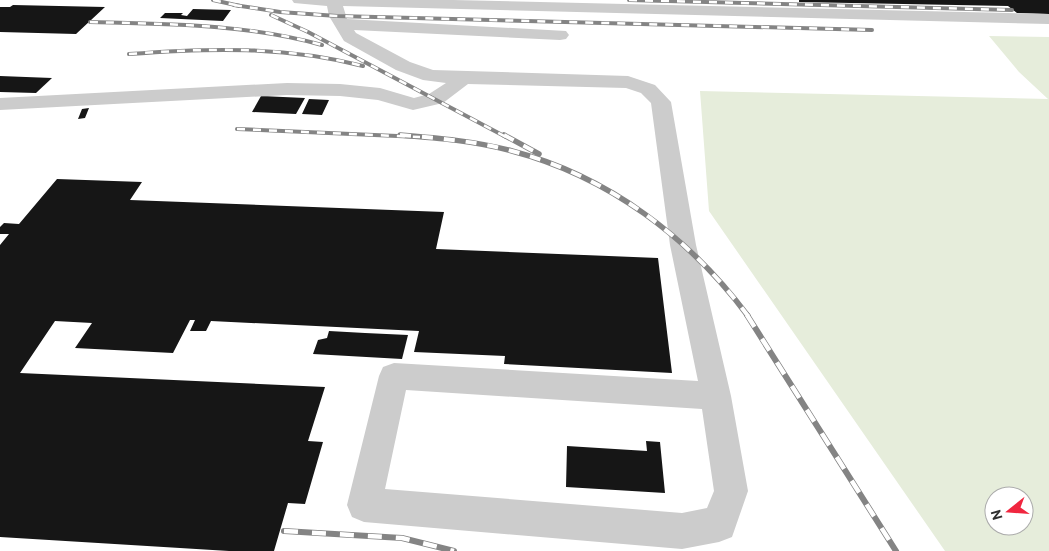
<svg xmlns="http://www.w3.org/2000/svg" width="1049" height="551" font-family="Overpass,sans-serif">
<rect width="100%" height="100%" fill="#fff"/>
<path fill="#e6eddb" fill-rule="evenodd" d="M989 36 1049 37V551H945L709 211 700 91 1048 99 1019 72ZM994 496H1024V526H994Z"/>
<g fill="#161616">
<path d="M799 0H1049V14L1017 13 1008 6 799 2Z"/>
<path d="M13 5 105 7 76 34 0 32V7H10Z"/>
<path d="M193 9 231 10 223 21 160 18 165 13H183L181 15 187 16Z"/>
<path d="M0 76 52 78 36 93 0 92Z"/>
<path d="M261 96 305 98 296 114 252 112Z"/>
<path d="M309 99 329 100 322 115 302 114Z"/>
<path d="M89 108 85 118 78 119 82 109Z"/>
<path d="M57 179 142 182 130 200 444 212 436 249 658 258 672 373 504 364 505 356 414 352 419 331 211 321 206 331H190L195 320H190L173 353 75 348 92 323 55 321 20 373 325 387 308 441 323 442 305 504 288 503 274 551H229L0 537V245L9 234H0V227L4 223 19 224Z"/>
<path d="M329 331 365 333 408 335 402 359 313 354 318 340 327 338Z"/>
<path d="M646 441 660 442 665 493 566 487 567 446 647 451Z"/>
</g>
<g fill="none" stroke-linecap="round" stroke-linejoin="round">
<path fill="#ccc" fill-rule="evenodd" d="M292 0H453L1049 14V24L343 6 347 19 566 31 569 35 566 39 560 40 354 30 356 33 410 62 433 70 628 76 655 85 671 102 696 245 731 396 748 491 732 537 719 542 682 549 364 522 352 517 347 505 379 376 383 367 394 363 698 381 670 245 651 103 641 93 626 88 468 84 443 103 413 110 378 100 340 96 287 95 0 110V98L287 83 340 84 380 88 414 98 429 94 446 83 423 80 396 70 344 41 329 16 327 6 294 3ZM406 390 702 409 714 491 707 508 682 513 385 489Z"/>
<defs>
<g id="rail-far2">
<path d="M213 0 240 6"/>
<path d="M629 0 1012 10"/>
<path d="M234 5 280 12 337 16 872 30"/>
<path d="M271 15 308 32 506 137"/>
<path d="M90 22C167 24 248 24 322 45"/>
<path d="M129 54C209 48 285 46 363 66"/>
<path d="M237 129 420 137"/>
</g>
<g id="rail-far1">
<path d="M400 135C438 138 475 141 512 151 608 176 690 238 748 316"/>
<path d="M504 135 539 154"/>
</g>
<g id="rail">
<path d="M747 315 896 551"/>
<path d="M284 531 402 538 454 551"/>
</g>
</defs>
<use href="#rail-far2" stroke="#848484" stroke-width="4"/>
<use href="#rail-far1" stroke="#848484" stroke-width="5.5"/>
<use href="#rail" stroke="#848484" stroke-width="6"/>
<use href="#rail-far2" stroke="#fff" stroke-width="2.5" stroke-dasharray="8" stroke-linecap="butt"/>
<use href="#rail-far1" stroke="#fff" stroke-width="4" stroke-dasharray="11" stroke-linecap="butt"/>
<use href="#rail" stroke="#fff" stroke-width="4.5" stroke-dasharray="14" stroke-linecap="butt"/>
</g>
<g transform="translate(1009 511) rotate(253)"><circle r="24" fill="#ffffff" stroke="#acacac"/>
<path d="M0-4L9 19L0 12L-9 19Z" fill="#f0263f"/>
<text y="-8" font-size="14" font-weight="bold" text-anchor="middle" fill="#2f2f2f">N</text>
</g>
</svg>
